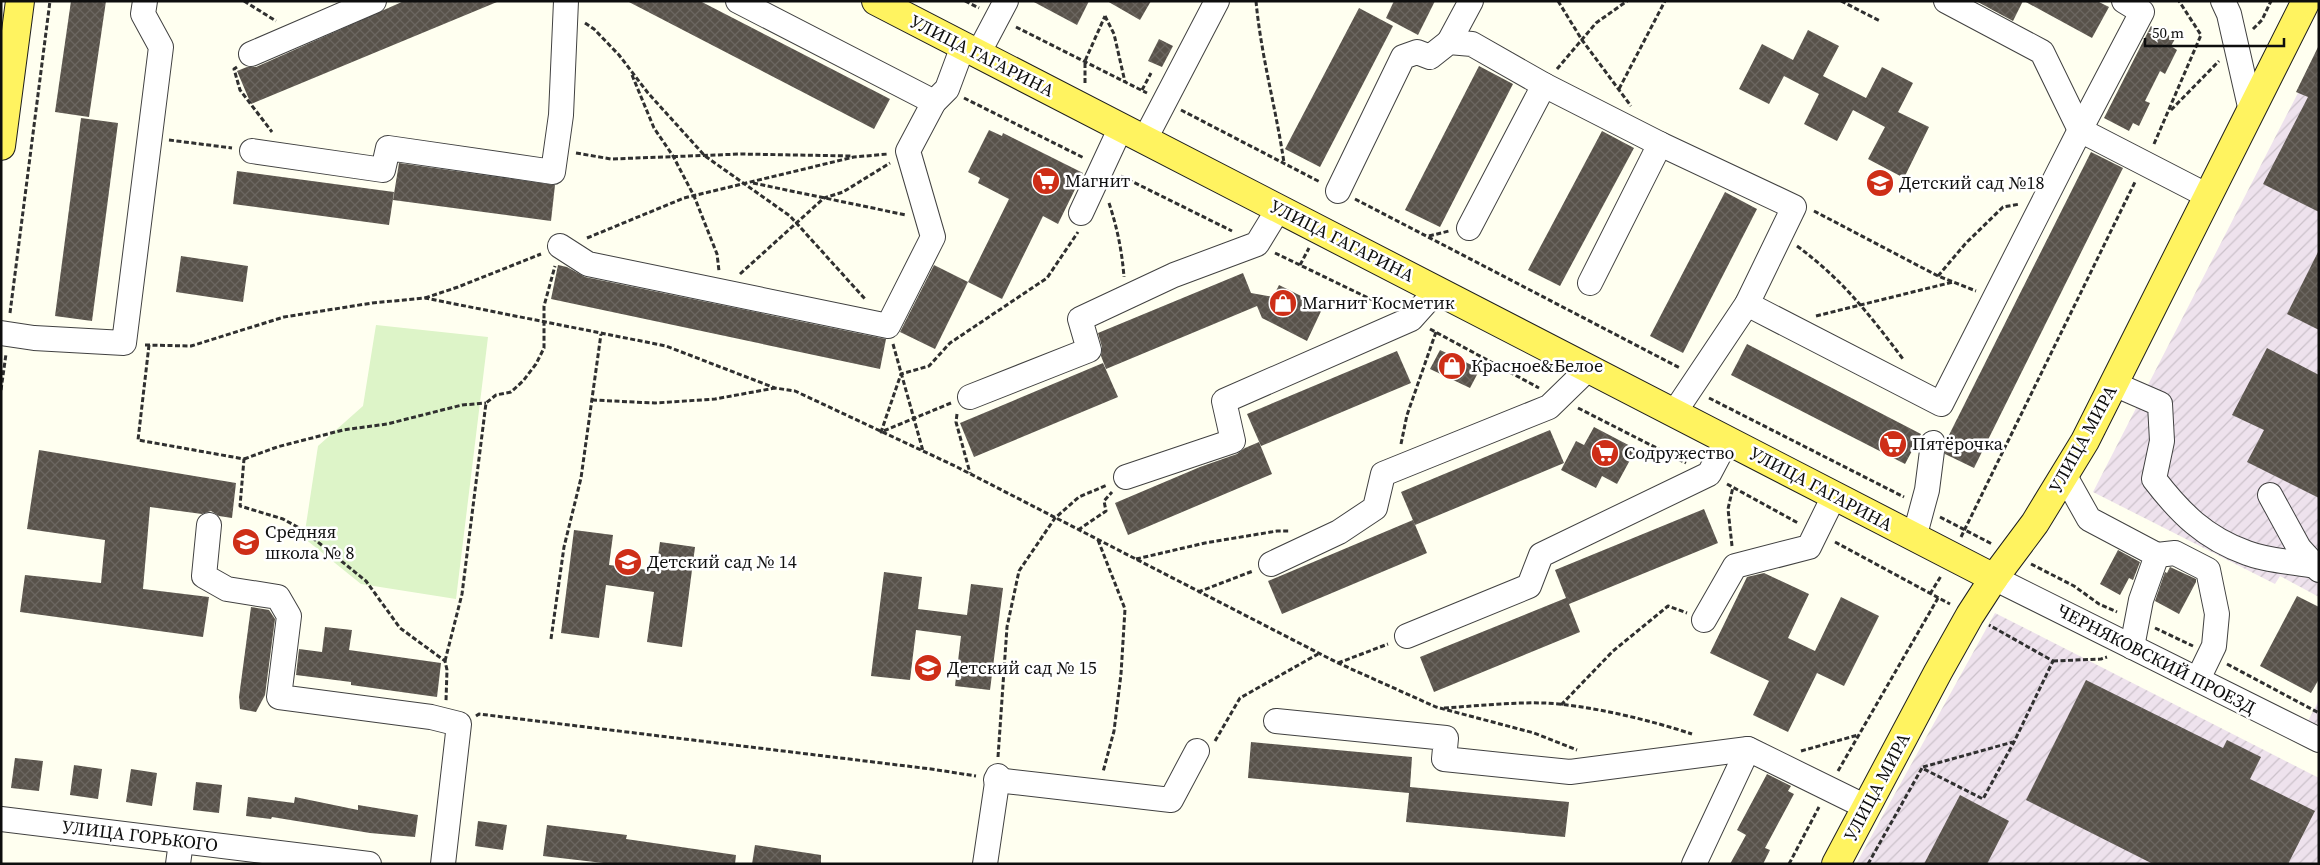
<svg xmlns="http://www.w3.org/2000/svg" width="2320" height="865" font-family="'Source Serif 4',serif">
<defs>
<pattern id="industrial-furrows" width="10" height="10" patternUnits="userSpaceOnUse" patternTransform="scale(1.25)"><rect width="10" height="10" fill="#eee2ed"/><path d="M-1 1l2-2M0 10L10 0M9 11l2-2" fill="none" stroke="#cbc1ca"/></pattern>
<pattern id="building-cross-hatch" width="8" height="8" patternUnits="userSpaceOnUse" patternTransform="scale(1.25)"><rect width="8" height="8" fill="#58524a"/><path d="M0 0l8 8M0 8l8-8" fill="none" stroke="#6b6660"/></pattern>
</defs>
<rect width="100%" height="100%" fill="#fffff0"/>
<g fill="url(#industrial-furrows)">
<path d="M2319 52V597L2280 576 2275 584 2093 492Z"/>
<path d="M1995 613 2319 778V864H1856Z"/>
<path d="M2319 700V726L2308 721Z"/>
</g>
<path fill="#ddf4c8" d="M376 325 488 337 456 599 361 584 304 538 318 446 363 406Z"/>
<g fill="url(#building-cross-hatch)">
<path d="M71 1H106L89 117 55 112Z"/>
<path d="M404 1 497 2 251 104 237 71 247 67H256Z"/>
<path d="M627 1H700L890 99 874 129Z"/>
<path d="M1032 1H1089L1077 25Z"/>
<path d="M1107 1H1151L1140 20Z"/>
<path d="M1394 1H1435L1418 35 1386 18Z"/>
<path d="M1976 1H2023L2013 21Z"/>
<path d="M2024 1H2097L2109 7 2092 38Z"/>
<path d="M1359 8 1393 26 1320 167 1285 149Z"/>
<path d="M2151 26 2175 39 2171 46 2177 50 2165 74 2160 71 2145 101 2150 103 2139 126 2133 123 2129 131 2104 118Z"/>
<path d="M1808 30 1839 46 1823 76 1866 98 1882 67 1913 83 1898 112 1929 127 1904 178 1868 159 1885 127 1853 110 1837 141 1804 124 1819 94 1784 76 1769 104 1739 89 1762 44 1793 60Z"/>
<path d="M1159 39 1173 46 1162 67 1148 61Z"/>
<path d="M2319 45V212L2263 184 2308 97 2296 92Z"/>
<path d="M1479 66 1513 84 1440 227 1405 210Z"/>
<path d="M81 118 118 123 92 321 55 316Z"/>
<path d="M989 130 1002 136 1003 133 1083 173 1058 224 1043 216 1002 299 968 282 1009 199 978 183 980 178 968 172Z"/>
<path d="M1602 131 1634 148 1560 286 1528 270Z"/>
<path d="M2091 152 2123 168 1974 468 1945 454 1946 441Z"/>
<path d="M399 163 555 185 551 221 393 200Z"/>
<path d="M237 171 394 192 389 225 233 204Z"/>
<path d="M1725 192 1757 209 1683 353 1650 336Z"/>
<path d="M2319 250V330L2287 314Z"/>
<path d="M181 256 248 266 243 302 176 292Z"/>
<path d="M558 265 567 267 585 277 886 339 880 369 551 299Z"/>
<path d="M934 265 968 282 935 349 900 332Z"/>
<path d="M1243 273 1251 293 1273 297 1279 285 1323 307 1307 341 1262 318 1257 306 1106 369 1101 356 1102 347 1098 333Z"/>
<path d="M1747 344 1921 434 1905 464 1731 375Z"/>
<path d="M2267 348 2319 375V498L2247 462 2264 430 2232 415Z"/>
<path d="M1440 350 1480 369 1470 388 1430 369Z"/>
<path d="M1397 351 1411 383 1261 446 1247 414Z"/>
<path d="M1103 363 1118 397 974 457 960 423Z"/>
<path d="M1594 427 1636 449 1617 484 1602 476 1596 488 1561 470 1576 441 1584 445Z"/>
<path d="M1550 430 1564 463 1415 525 1401 492Z"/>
<path d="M1259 442 1272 474 1128 535 1115 503 1200 467 1237 454 1245 448Z"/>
<path d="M39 450 236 483 232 518 219 516 211 511 202 514 150 507 143 589 209 597 203 637 20 612 25 575 101 583 105 540 27 529Z"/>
<path d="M1704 509 1718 543 1569 604 1580 632 1434 692 1420 657 1566 598 1555 570Z"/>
<path d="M1413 520 1427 553 1282 614 1268 581Z"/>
<path d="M574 530 613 535 609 565 656 571 660 542 695 547 682 647 647 642 654 592 606 585 599 638 561 633Z"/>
<path d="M2118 550 2140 562 2133 580 2129 578 2120 595 2100 584Z"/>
<path d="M2170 567 2196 579V582L2179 614 2155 601 2165 572 2167 573Z"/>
<path d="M884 572 922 577 918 609 967 615 971 584 1003 588 990 690 955 686 961 636 916 630 910 680 871 676Z"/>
<path d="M1764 573 1809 594 1788 638 1815 651 1841 597 1879 616 1844 686 1817 673 1788 732 1753 715 1769 681 1710 653 1747 577Z"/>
<path d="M2297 596 2319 607V679L2311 693 2260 666Z"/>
<path d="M251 607 269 610 275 619 265 695 256 712 240 709 239 697Z"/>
<path d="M325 627 352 630 349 650 441 663 437 697 351 685V682L296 675 299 649 322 652Z"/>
<path d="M2086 680 2223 748 2227 740 2261 757 2250 779 2315 811 2288 864H2153L2026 800Z"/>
<path d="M1251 742 1412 757 1410 787 1569 802 1565 837 1406 822 1409 793 1248 778Z"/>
<path d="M15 758 43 761 39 791 11 788Z"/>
<path d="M74 765 102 769 98 799 70 795Z"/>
<path d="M131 769 157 773 152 806 126 802Z"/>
<path d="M1767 774 1791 786 1788 791 1794 794 1765 848 1770 850 1763 864H1730L1746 835 1737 830Z"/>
<path d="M196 782 222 785 219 813 193 810Z"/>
<path d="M1960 795 2009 821 1987 864H1924Z"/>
<path d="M248 797 294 803 295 797 358 810V805L418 815 415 837 370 833 272 817 271 819 246 816Z"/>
<path d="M478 821 507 825 503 850 475 846Z"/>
<path d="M547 825 627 835 626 839 736 855 735 864H612L543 856Z"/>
<path d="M755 845 821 855V864H752Z"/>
</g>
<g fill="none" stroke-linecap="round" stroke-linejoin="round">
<defs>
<g id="minor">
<path d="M738 1 934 102"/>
<path d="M1946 1 2042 52 2080 130"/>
<path d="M2223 1 2229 14 2251 111"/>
<path d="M1449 42 1471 1"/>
<path d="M251 54 374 1"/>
<path d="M978 54 1006 1"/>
<path d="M2080 130 2142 12 2124 1"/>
<path d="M1145 139 1217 1"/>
<path d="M252 151 383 170 388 148 553 172 561 115 566 1"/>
<path d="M1338 191 1403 57 1417 52 1430 57 1449 42 1472 44 1544 85 1660 144 1794 207 1747 304 1674 413"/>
<path d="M1081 213 1121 127"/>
<path d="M1469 228 1544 85"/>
<path d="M560 246 588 264 888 326 933 237 908 151 934 102 947 89 963 46"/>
<path d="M1590 283 1660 144"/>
<path d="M1747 304 1941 404 2080 130 2208 196"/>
<path d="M1 333 34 338 124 343 161 47 143 14 145 1"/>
<path d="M2114 384 2160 404 2162 441 2154 479C2180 513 2205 538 2247 553 2268 561 2293 562 2316 566"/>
<path d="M970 397 1089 350 1080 319 1174 275 1257 244 1279 208"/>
<path d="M2065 476 2089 519 2157 555 2141 600 2132 647"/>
<path d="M1126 477 1233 441 1224 401 1411 319 1437 290"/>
<path d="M2270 495 2299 548 2319 570"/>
<path d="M209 525 204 576 227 589 278 597 289 616 279 697 431 717 459 724 443 864"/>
<path d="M1914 538 1927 490 1933 443"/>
<path d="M2157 555 2175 553 2208 570 2217 614 2214 646 2198 679"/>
<path d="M1271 564 1339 532 1375 508 1383 474 1549 407 1588 369"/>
<path d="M1994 578 2319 740"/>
<path d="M1704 620 1735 566 1809 547 1834 496"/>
<path d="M1407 636 1529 586 1541 555 1709 474 1727 440"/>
<path d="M1276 721 1446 738 1444 759 1570 772 1748 749"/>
<path d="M996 780 1171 800 1197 751"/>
<path d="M1 819 369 864"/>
<path d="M178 864 181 842"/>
<path d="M985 864 998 776"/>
<path d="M1694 864 1748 749 1866 807"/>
</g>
<g id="major">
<path d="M876 1 1994 578"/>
<path d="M1 146 20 1"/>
<path d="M1836 864 1938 672 1970 615 1994 578 2035 523 2085 441 2306 1"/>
</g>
</defs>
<use href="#minor" stroke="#414141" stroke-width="26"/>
<use href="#major" stroke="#1f1f1f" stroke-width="30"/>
<g stroke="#303030" stroke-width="3" stroke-dasharray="5 2.5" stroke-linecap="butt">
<path d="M244 1 276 21"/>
<path d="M965 1 979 8"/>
<path d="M1256 1C1261 56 1276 108 1284 163"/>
<path d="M1558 1 1582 40 1631 106"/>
<path d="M1841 1 1880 21"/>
<path d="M1105 16 1114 34 1125 82"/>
<path d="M585 23 594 29 619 55 648 93 705 156 790 216 865 299"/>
<path d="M1016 27 1147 93"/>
<path d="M2253 29 2262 20 2271 1"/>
<path d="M237 67 234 69 240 90 272 132"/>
<path d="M1557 69 1596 23 1627 1"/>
<path d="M632 75 654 128 673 156 694 196 717 254 719 271"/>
<path d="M1085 83V61L1105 16"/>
<path d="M1619 89 1665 1"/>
<path d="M1142 90 1151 73"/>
<path d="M964 98 1084 158"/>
<path d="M1181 110 1320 182"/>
<path d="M2171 110 2219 61"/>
<path d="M169 140 232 148"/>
<path d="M2154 144 2201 35 2179 1"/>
<path d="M576 153 611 159 741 154 851 156"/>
<path d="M1121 176 1232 231"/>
<path d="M753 183 906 215"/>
<path d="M1355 199 1680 368"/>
<path d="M1109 203C1117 227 1122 251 1124 277"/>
<path d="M1814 211 1938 276 1976 291"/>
<path d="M1429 236 1449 231"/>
<path d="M587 238 684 198 854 157 888 154"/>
<path d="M1797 246C1843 280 1869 314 1903 359"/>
<path d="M1275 253 1387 307"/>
<path d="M1300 265 1309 248"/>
<path d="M740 274 824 198 843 192 890 163"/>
<path d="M1938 276 1966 243 2003 207 2020 204"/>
<path d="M425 298 458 287 541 254"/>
<path d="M10 313 50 1"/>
<path d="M1816 316 1953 282"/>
<path d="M1430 329 1539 388"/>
<path d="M893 344 923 451"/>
<path d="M145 345 191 346 284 317 372 303 425 298 666 346 775 388 795 391 955 466 1338 663 1436 707 1534 733 1577 750"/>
<path d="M149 345 138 440 244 459 240 506 283 519 303 530 366 581 400 628 445 661 447 670 446 701"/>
<path d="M1 390 6 354"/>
<path d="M1709 398 1904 497"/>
<path d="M592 400 655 403 715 399 775 388"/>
<path d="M951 403 881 432 901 374 929 366 950 343 1047 278 1078 232"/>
<path d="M1578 408 1686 463"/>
<path d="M957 414 956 422 970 473"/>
<path d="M1401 444 1407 415 1436 332"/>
<path d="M244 459 277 447 343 430 387 424 462 405 486 403"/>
<path d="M1727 484 1798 523"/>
<path d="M1940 517 1992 544"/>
<path d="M1078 530 1106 511 1104 501 1112 492"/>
<path d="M1961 537 2135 182"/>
<path d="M1098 540 1125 609 1121 674 1114 731 1103 772"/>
<path d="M1835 542 1950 604"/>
<path d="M1732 546 1728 509 1733 487"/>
<path d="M1136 559 1205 543 1277 531H1289"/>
<path d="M2031 564 2074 586 2099 604 2117 612"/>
<path d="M1198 592 1253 571"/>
<path d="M1930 594 1941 576"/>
<path d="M2155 628 2193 646"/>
<path d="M551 639 564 547 581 478 601 334"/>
<path d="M445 661 462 594 486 403 496 395 511 392 523 381 536 364 544 348V306L555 266"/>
<path d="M2053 661 2101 659 2107 657"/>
<path d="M1338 663 1388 644"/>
<path d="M2227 664 2319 713"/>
<path d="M1561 705 1613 651 1668 606 1687 613"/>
<path d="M1444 708C1477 706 1511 702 1544 703 1588 705 1650 720 1692 734"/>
<path d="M476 716 479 714 931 769 976 776"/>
<path d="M1215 741 1240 698 1318 654"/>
<path d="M1801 751 1858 735"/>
<path d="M998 757 1007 627 1019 571 1055 518 1079 497 1107 485"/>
<path d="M1923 767 2013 742"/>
<path d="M1838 771 1938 598"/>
<path d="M1789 864 1819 807"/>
<path d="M1868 864 1922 768 1983 799 2014 742 2053 661 1989 625"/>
</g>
<use href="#minor" stroke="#fff" stroke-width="24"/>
<use href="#major" stroke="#fff360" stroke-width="28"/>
</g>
<defs>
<symbol id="supermarket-disc" viewBox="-11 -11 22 22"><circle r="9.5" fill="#ce2e17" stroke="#fff"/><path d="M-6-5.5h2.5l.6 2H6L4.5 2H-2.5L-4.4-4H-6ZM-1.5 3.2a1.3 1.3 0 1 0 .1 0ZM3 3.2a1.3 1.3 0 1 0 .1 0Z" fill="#fff"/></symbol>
<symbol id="school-disc" viewBox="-11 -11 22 22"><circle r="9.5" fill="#ce2e17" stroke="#fff"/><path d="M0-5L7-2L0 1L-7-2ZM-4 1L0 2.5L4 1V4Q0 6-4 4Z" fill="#fff"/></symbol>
<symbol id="shop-disc" viewBox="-11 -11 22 22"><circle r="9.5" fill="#ce2e17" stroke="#fff"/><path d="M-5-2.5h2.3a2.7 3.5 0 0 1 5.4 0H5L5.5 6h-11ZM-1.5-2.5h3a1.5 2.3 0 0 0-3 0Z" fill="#fff"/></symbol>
</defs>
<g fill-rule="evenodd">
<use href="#supermarket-disc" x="1030" y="165" width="32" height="32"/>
<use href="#school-disc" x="1864" y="167" width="32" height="32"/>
<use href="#shop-disc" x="1267" y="287" width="32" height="32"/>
<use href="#shop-disc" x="1436" y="350" width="32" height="32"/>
<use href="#supermarket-disc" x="1877" y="428" width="32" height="32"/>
<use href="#supermarket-disc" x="1589" y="437" width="32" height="32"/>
<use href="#school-disc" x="230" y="526" width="32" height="32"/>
<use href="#school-disc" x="612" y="546" width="32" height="32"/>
<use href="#school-disc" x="912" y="652" width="32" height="32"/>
</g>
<g text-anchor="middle" stroke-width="5" stroke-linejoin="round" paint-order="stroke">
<g font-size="18" fill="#0e0e0e" stroke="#fff">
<text transform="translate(982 56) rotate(27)" y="6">УЛИЦА ГАГАРИНА</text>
<text transform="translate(1342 241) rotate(27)" y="6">УЛИЦА ГАГАРИНА</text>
<text transform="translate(2083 439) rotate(-61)" y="6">УЛИЦА МИРА</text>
<text transform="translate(1821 489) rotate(28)" y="6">УЛИЦА ГАГАРИНА</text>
<text transform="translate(2156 659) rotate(27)" y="6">ЧЕРНЯКОВСКИЙ ПРОЕЗД</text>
<text transform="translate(1877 787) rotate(-62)" y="6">УЛИЦА МИРА</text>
<text transform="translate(140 836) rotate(7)" y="6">УЛИЦА ГОРЬКОГО</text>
</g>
<g font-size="18" fill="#0e0e0e" stroke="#fff" text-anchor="start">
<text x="1065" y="187">Магнит</text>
<text x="1899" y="189">Детский сад №18</text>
<text x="1302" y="309">Магнит Косметик</text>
<text x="1471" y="372">Красное&amp;Белое</text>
<text x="1912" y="450">Пятёрочка</text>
<text x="1624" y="459">Содружество</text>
<text x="265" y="538">Cредняя<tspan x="265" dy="21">школа № 8</tspan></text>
<text x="647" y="568">Детский сад № 14</text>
<text x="947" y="674">Детский сад № 15</text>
</g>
</g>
<rect width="2320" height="865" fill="none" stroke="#0e0e0e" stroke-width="5"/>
<path d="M2145 38v8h139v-8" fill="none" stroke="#0e0e0e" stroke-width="2.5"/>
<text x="2152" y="38" font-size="15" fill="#0e0e0e" stroke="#ffffff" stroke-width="4" paint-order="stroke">50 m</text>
</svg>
